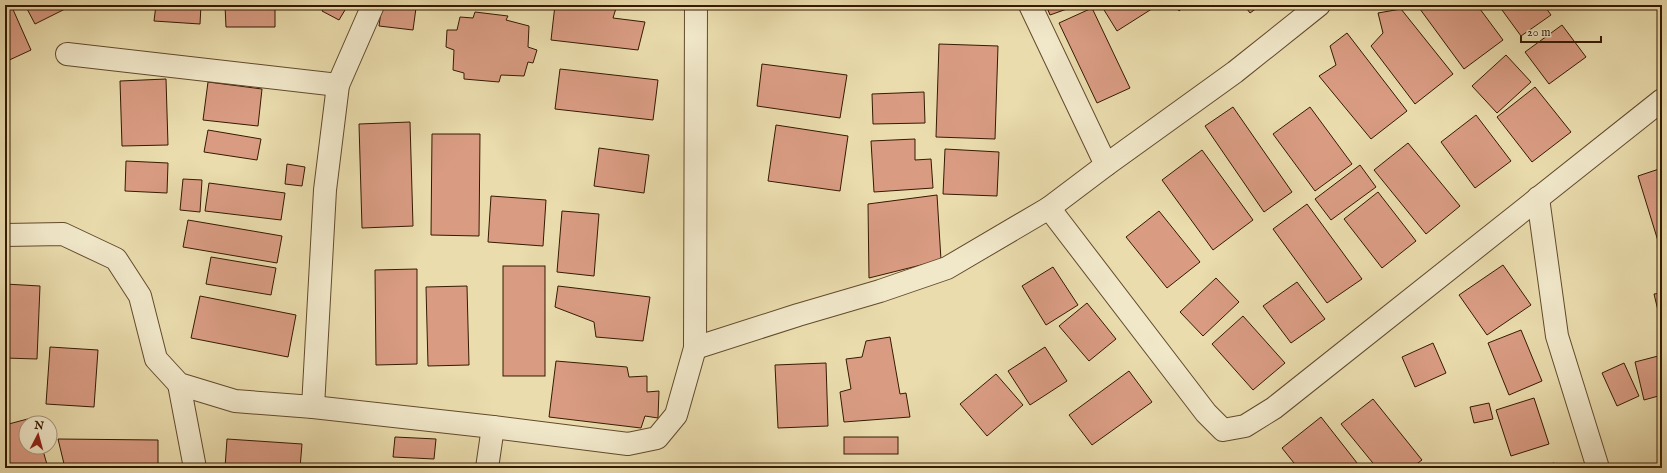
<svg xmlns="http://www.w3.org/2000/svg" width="1667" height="473" font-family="'IM FELL English',serif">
<rect width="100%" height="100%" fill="#eadcad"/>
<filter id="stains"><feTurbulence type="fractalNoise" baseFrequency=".005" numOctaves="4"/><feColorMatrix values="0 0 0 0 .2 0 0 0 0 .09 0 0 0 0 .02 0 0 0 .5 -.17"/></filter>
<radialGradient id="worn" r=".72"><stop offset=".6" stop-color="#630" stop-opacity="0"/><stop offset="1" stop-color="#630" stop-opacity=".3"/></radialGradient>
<g fill="#d99c83" stroke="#351a01">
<path d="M5 5H11L31 50 5 62Z"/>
<path d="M25 5H73L35 24Z"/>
<path d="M156 5H201L200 24 154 21Z"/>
<path d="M225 5H275V27H226Z"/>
<path d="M325 5H348L339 20 322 11Z"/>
<path d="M382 5 416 8 413 30 379 26Z"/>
<path d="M555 5H617L613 18 645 22 638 50 551 40Z"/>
<path d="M1046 5H1078L1050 15Z"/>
<path d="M1101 5H1158L1117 31Z"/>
<path d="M1175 5H1186L1179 11Z"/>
<path d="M1244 5H1261L1250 13Z"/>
<path d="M1417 5H1477L1503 40 1464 69Z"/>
<path d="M1509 5H1544L1551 15 1521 36 1502 10Z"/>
<path d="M1092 8 1130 88 1097 103 1059 23Z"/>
<path d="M1401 9 1453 74 1415 104 1371 46 1383 33 1378 13Z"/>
<path d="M475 12 508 16 506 20 529 26 528 47 537 50 533 63 528 62 524 76 501 75 499 82 464 79V73L453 70 454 50 446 47 447 30H457L460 17 473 18Z"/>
<path d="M1562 25 1586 57 1549 84 1525 52Z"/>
<path d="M1347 33 1407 111 1371 139 1319 76 1336 65 1330 46Z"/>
<path d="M939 44 998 46 995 139 936 137Z"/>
<path d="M1506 55 1531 82 1497 113 1472 86Z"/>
<path d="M762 64 847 75 840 118 757 106Z"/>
<path d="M560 69 658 80 653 120 555 109Z"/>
<path d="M166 79 168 145 122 146 120 81Z"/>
<path d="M208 82 262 89 258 126 203 120Z"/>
<path d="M1535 87 1571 132 1532 162 1497 117Z"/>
<path d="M924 92 925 123 873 124 872 94Z"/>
<path d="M1233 107 1292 192 1264 212 1205 126Z"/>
<path d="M1310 107 1352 164 1315 191 1273 134Z"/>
<path d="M1476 115 1511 161 1475 188 1441 142Z"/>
<path d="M410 122 413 226 362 228 359 124Z"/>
<path d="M776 125 848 136 840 191 768 181Z"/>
<path d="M208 130 261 139 257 160 204 152Z"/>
<path d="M432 134H480L479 236 431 235Z"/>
<path d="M915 139V160L931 159 933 188 874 192 871 141Z"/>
<path d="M1408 143 1460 206 1426 234 1374 170Z"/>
<path d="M599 148 649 155 644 193 594 186Z"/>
<path d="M945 149 999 152 997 196 943 194Z"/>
<path d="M1202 150 1253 220 1213 250 1162 180Z"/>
<path d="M126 161 168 163 167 193 125 191Z"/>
<path d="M287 164 305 167 302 186 285 184Z"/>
<path d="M1360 165 1376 187 1331 220 1315 199Z"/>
<path d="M1662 168V254L1638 176Z"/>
<path d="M183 179 202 180 200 212 180 210Z"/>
<path d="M209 183 285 193 281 220 205 211Z"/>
<path d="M1378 192 1416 241 1382 268 1344 219Z"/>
<path d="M937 195 941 260 869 278 868 204Z"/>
<path d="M491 196 546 200 543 246 488 242Z"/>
<path d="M1307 204 1362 279 1327 303 1273 229Z"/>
<path d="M562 211 599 214 594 276 557 272Z"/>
<path d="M1159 211 1200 262 1167 288 1126 237Z"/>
<path d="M188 220 282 236 277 263 183 247Z"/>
<path d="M211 257 276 268 271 295 206 284Z"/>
<path d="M1503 265 1531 305 1487 335 1459 295Z"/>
<rect x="503" y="266" width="42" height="110"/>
<path d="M1053 267 1078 305 1046 325 1022 286Z"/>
<path d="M417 269V364L376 365 375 270Z"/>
<path d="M1216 278 1239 302 1203 336 1180 312Z"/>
<path d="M1297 282 1325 319 1291 343 1263 306Z"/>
<path d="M5 284 40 286 37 359 5 358Z"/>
<path d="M467 286 469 365 428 366 426 287Z"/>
<path d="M558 286 650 297 643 341 596 337 594 322 555 307Z"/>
<path d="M1662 293V327L1654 294Z"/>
<path d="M200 296 296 315 288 357 191 338Z"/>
<path d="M1087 303 1116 339 1089 361 1059 326Z"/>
<path d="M1243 316 1285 363 1253 390 1212 344Z"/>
<path d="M1521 330 1542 381 1509 395 1488 343Z"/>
<path d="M890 337 900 394 906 393 910 417 844 422 840 392 851 389 846 359 862 357 866 341Z"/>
<path d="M1433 343 1446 373 1415 387 1402 357Z"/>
<path d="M50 347 98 350 94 407 46 404Z"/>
<path d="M1045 347 1067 381 1030 405 1008 371Z"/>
<path d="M1662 355V395L1644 400 1635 362Z"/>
<path d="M556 361 627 367 629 377 647 376V392L659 391 658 418 645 416 641 428 549 417Z"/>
<path d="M826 363 828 426 778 428 775 365Z"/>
<path d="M1624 363 1639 396 1617 406 1602 373Z"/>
<path d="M1129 371 1152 402 1092 445 1069 415Z"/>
<path d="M996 374 1023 405 987 436 960 404Z"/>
<path d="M1534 398 1549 444 1511 456 1496 410Z"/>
<path d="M1373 399 1422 460 1411 468H1377L1341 424Z"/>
<path d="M1489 403 1493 419 1474 423 1470 407Z"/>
<path d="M35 417 36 423H26V447H42L48 468H5V425Z"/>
<path d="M1321 417 1361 468H1298L1282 448Z"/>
<path d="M395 437 436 439 434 459 393 457Z"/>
<rect x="844" y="437" width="54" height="17"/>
<path d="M58 439 158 440V468H65Z"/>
<path d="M227 439 302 444 300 468H225Z"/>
<path d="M1554 463 1555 468H1538Z"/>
</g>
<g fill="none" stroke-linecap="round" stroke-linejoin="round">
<defs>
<g id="minor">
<path d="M1030 5 1106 165"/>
<path d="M67 54 338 85"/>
<path d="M1538 198 1557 336 1598 468"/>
<path d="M1049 208 1206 413 1223 430 1245 426 1274 408 1662 100"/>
<path d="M5 235 63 234 116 259 140 296 156 359 179 384 235 401 313 407 493 427 628 444 657 438 676 415 695 348 696 5"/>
<path d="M695 348 798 315 880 291 947 268 1049 208 1106 165 1235 72 1319 5"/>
<path d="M179 384 195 468"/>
<path d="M313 407 325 190 338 85 373 5"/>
<path d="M487 468 493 427"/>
</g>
</defs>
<use href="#minor" stroke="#624a2c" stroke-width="24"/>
<use href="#minor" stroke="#f1e8ca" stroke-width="22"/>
</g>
<rect width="1667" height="473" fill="none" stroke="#eadcad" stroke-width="20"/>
<rect x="6" y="6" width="1655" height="461" fill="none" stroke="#351a01" stroke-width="2"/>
<rect x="10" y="10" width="1647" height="453" fill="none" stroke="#351a01"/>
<g transform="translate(38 435) rotate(6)"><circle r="19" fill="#f1e8ca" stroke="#a6967a"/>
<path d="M0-3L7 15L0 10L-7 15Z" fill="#8f2418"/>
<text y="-6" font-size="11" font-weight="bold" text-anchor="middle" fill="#351a01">N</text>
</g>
<path d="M1521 36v6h80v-6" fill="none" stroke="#351a01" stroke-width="2"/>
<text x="1527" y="36" font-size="12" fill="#351a01" stroke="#f1e8ca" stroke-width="3" paint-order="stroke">20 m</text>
<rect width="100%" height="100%" filter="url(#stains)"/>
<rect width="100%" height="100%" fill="url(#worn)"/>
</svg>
